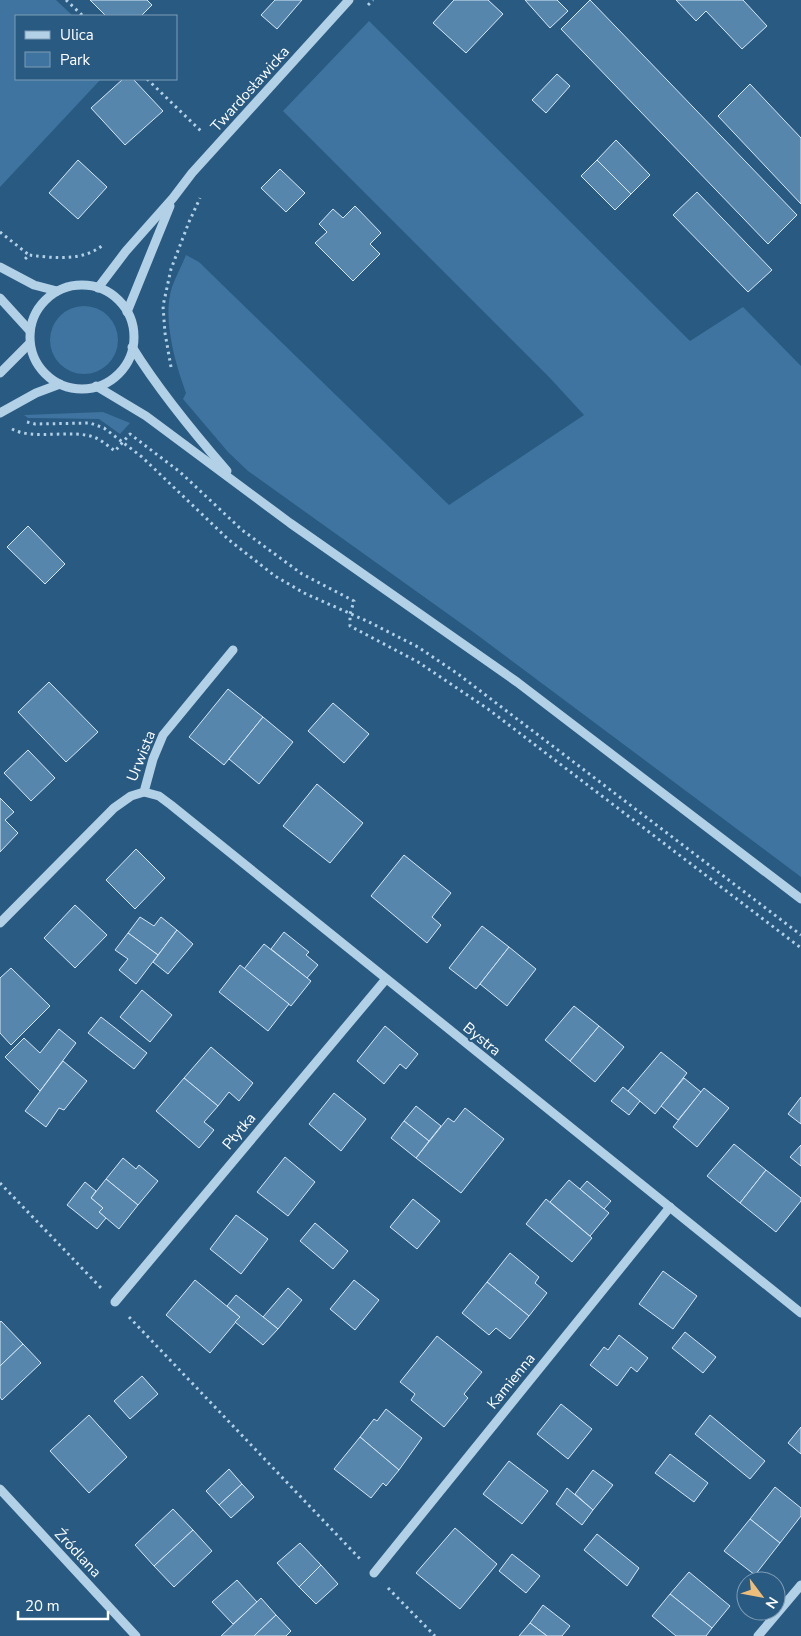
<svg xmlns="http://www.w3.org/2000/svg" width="801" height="1636" font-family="'Nunito Sans',sans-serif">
<rect width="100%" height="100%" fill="#295a82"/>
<g fill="#3e749f">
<path d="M0 0H56L73 16H16V79H101L0 187Z"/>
<path d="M369 21 690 341 743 307 801 366V877L476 634 248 471 228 452 183 399 186 393C175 363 162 318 172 287 176 276 182 265 186 255L199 262 449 505 584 415 549 377 283 111Z"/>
<circle cx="84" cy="340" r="34"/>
<path d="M103 412 130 423 120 434 99 419 34 418H28L24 415Z"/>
</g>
<g fill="#5686ac" stroke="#d5e7f5">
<path d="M90 0H147L152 5 141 16H106Z"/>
<path d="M275 0H302L277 29 261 15Z"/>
<path d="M454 0H488L503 14 466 53 433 23Z"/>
<path d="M525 0H557L568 11 550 28Z"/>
<path d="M590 0 797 215 768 244 561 29Z"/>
<path d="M676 0H743L767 26 742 49 706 11 696 21Z"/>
<path d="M557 74 570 86 546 113 532 100Z"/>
<path d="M123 79H133L163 111 125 145 91 108Z"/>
<path d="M750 84 801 138V204L718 116Z"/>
<path d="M616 140 650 175 631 194 597 160Z"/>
<path d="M78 160 107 187 78 219 49 193Z"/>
<path d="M597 160 631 194 615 210 581 176Z"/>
<path d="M280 169 305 193 286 212 261 188Z"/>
<path d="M697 192 772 270 748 292 673 215Z"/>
<path d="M355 206 381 233 370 244 380 254 353 281 315 243 327 232 319 224 333 209 343 218Z"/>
<path d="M28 526 65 564 45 584 7 547Z"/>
<path d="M49 682 98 732 66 762 18 712Z"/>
<path d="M228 689 263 717 224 765 189 737Z"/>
<path d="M333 703 369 734 344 763 308 731Z"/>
<path d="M263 717 293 742 259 784 229 759Z"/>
<path d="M28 750 55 778 31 801 4 773Z"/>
<path d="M317 784 363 823 330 863 283 826Z"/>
<path d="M0 798 14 812 5 820 18 833 0 852Z"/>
<path d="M136 849 165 878 135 909 106 880Z"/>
<path d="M404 855 451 893 432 917 441 925 427 943 371 896Z"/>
<path d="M75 905 107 935 75 968 44 938Z"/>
<path d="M140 917 154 926 161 917 177 930 158 955 128 933Z"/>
<path d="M482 926 509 947 476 989 449 968Z"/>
<path d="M177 930 193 944 168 974 153 962Z"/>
<path d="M284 932 309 952 306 955 318 965 307 978 271 949Z"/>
<path d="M128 933 158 955 136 984 119 970 128 959 115 950Z"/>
<path d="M264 944 311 981 291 1006 244 969Z"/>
<path d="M509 947 536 969 507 1006 480 984Z"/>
<path d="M240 965 289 1004 268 1031 219 992Z"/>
<path d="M11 968 50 1006 11 1045 0 1033V978Z"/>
<path d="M142 990 172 1015 150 1042 120 1017Z"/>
<path d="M574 1006 599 1026 570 1061 545 1040Z"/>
<path d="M101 1017 147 1053 134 1069 88 1033Z"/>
<path d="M385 1026 418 1054 406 1069 400 1064 384 1084 357 1061Z"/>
<path d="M599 1026 624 1047 595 1082 570 1061Z"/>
<path d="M59 1029 76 1043 40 1091 5 1057 24 1038 40 1053Z"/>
<path d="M211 1047 253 1083 239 1101 229 1092 218 1106 184 1078Z"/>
<path d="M661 1052 687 1073 655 1114 628 1091Z"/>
<path d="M63 1061 87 1081 64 1110 59 1108 46 1127 25 1111Z"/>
<path d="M184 1078 218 1106 204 1122 214 1130 199 1148 156 1111Z"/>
<path d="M684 1078 701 1092 678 1120 661 1106Z"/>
<path d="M623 1087 640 1101 629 1115 611 1101Z"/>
<path d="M704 1088 729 1108 697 1147 673 1127Z"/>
<path d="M334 1093 366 1119 341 1151 309 1124Z"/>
<path d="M801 1097V1124L788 1114Z"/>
<path d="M416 1106 441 1126 429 1141 404 1121Z"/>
<path d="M465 1108 504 1139 461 1193 416 1158 448 1118 454 1122Z"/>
<path d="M404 1121 429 1141 416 1158 391 1138Z"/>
<path d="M734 1144 766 1170 740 1203 707 1176Z"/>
<path d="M801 1145V1166L790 1157Z"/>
<path d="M285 1157 315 1182 288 1216 257 1192Z"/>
<path d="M123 1158 136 1169 139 1165 158 1181 138 1205 106 1179Z"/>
<path d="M766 1170 801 1198V1201L776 1232 740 1203Z"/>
<path d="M106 1179 138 1205 119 1229 99 1212 103 1208 91 1198Z"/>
<path d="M569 1180 609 1213 590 1236 550 1202Z"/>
<path d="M587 1181 611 1201 604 1209 580 1189Z"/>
<path d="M85 1182 96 1191 91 1198 103 1208 99 1212 106 1218 97 1229 67 1205Z"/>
<path d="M413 1199 440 1221 417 1249 390 1227Z"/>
<path d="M546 1199 592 1238 572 1262 526 1224Z"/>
<path d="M236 1215 268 1239 241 1274 210 1249Z"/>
<path d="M315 1223 348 1251 333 1269 300 1241Z"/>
<path d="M510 1253 539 1277 535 1283 547 1293 529 1316 487 1282Z"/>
<path d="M663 1271 697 1296 673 1329 639 1304Z"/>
<path d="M195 1280 240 1317 210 1353 166 1315Z"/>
<path d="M354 1280 379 1300 355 1330 330 1309Z"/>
<path d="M487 1282 529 1316 510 1339 496 1328 489 1335 462 1313Z"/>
<path d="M288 1288 302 1300 278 1329 263 1317Z"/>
<path d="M236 1295 278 1329 263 1345 235 1322 240 1317 227 1306Z"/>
<path d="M1 1321 23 1344 0 1366V1322Z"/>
<path d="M685 1332 716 1357 703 1373 672 1348Z"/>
<path d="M619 1335 648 1358 637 1372 631 1367 617 1386 590 1365 604 1347 608 1350Z"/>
<path d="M437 1336 482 1372 464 1394 468 1398 444 1427 411 1400 415 1394 400 1382Z"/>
<path d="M23 1344 41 1363 2 1400 0 1397V1366Z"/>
<path d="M142 1376 158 1394 130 1419 114 1401Z"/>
<path d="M561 1404 592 1429 568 1459 537 1434Z"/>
<path d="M386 1409 422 1438 399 1470 360 1437 374 1419 377 1421Z"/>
<path d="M89 1415 127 1457 89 1493 50 1451Z"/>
<path d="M710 1415 765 1461 750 1479 695 1434Z"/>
<path d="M801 1427V1454L788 1443Z"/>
<path d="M360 1437 399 1470 386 1486 383 1483 371 1498 334 1469Z"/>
<path d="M670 1454 708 1483 694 1502 655 1473Z"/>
<path d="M509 1461 548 1491 522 1524 483 1494Z"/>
<path d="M229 1469 242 1484 219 1505 206 1491Z"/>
<path d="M593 1470 613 1485 593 1510 575 1494Z"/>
<path d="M242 1484 254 1497 231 1518 219 1505Z"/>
<path d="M775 1487 801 1508V1516L780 1543 750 1519Z"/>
<path d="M567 1488 593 1510 582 1525 556 1504Z"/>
<path d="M173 1509 193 1530 154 1566 135 1545Z"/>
<path d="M750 1519 780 1543 755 1575 724 1551Z"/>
<path d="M455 1528 497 1564 460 1609 416 1573Z"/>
<path d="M193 1530 212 1551 174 1587 154 1566Z"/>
<path d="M597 1534 639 1568 627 1586 584 1550Z"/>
<path d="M300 1543 321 1565 299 1587 277 1563Z"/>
<path d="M512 1554 540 1576 526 1593 499 1571Z"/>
<path d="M321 1565 338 1584 316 1604 299 1587Z"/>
<path d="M689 1572 730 1606 712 1628 670 1594Z"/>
<path d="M237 1580 257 1602 233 1624 212 1602Z"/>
<path d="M670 1594 712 1628 706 1636H676L652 1616Z"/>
<path d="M261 1598 276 1615 254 1636H221Z"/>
<path d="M543 1605 570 1626 562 1636H547L530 1623Z"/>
<path d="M276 1615 291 1631 286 1636H254Z"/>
<path d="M530 1623 547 1636H519Z"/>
</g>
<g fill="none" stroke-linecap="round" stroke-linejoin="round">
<g stroke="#b2d0e6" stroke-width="3" stroke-dasharray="2.5 4" stroke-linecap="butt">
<path d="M66 0 83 16"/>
<path d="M368 5 373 0"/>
<path d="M147 79 202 132"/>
<path d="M0 232 29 255"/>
<path d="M25 259 29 255C53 258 84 262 104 244"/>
<path d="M171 367 165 333 163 306 171 269 189 222 200 198"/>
<path d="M27 422 35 424 90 423 104 428 142 457 229 540 275 576 304 593 369 622 418 647 458 674 801 935"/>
<path d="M12 429C34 441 73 428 96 438 103 441 109 447 115 451L130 434 180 472 242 530 302 574 354 601 350 614V626L418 662 488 709 801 948"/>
<path d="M0 1183 102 1289"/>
<path d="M129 1317 361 1560"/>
<path d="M388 1588 435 1636"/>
</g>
<g stroke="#b2d0e6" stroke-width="9">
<path d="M0 267 34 285 57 291"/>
<circle cx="82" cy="337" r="52"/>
<path d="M98 288 126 251 173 198 192 173 349 0"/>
<path d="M0 298 30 331"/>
<path d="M127 312 170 206"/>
<path d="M132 347C160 392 193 432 227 471"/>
<path d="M0 373 30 343"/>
<path d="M96 386 146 416 290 523 517 682 801 899"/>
<path d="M0 413 36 393 60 384"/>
<path d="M144 792 159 796 171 805 801 1313"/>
<path d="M0 923 114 808 131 796 144 792 153 759 163 735 233 650"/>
<path d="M115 1302 386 979"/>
<path d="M0 1489 136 1636"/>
<path d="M374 1573 670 1207"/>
<path d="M758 1636 801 1585"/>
</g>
</g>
<g text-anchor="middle" stroke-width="4" stroke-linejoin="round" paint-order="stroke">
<g font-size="15" fill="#fff" stroke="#295a82">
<text transform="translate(250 89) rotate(-48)" y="5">Twardosławicka</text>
<text transform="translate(141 756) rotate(-68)" y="5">Urwista</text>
<text transform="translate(482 1039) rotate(39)" y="5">Bystra</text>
<text transform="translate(239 1131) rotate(-50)" y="5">Płytka</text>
<text transform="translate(511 1381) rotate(-51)" y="5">Kamienna</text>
<text transform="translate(78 1553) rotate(47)" y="5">Źródlana</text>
</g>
</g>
<rect x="15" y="15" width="162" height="65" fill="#295a82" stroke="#7f9cb4"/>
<rect x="25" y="31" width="25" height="8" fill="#b2d0e6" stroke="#7f9cb4"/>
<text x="60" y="40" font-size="15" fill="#ffffff">Ulica</text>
<rect x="25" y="52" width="25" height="15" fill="#3e749f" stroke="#7f9cb4"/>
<text x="60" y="65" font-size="15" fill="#ffffff">Park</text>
<g transform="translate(761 1596) rotate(122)"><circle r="24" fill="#295a82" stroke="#7f9cb4"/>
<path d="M0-4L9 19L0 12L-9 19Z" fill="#edbe79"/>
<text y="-8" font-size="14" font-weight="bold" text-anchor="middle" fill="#ffffff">N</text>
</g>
<path d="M18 1611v8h90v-8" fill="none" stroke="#ffffff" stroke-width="2.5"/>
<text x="25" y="1611" font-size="15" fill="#ffffff" stroke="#295a82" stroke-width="4" paint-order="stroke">20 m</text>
</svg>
